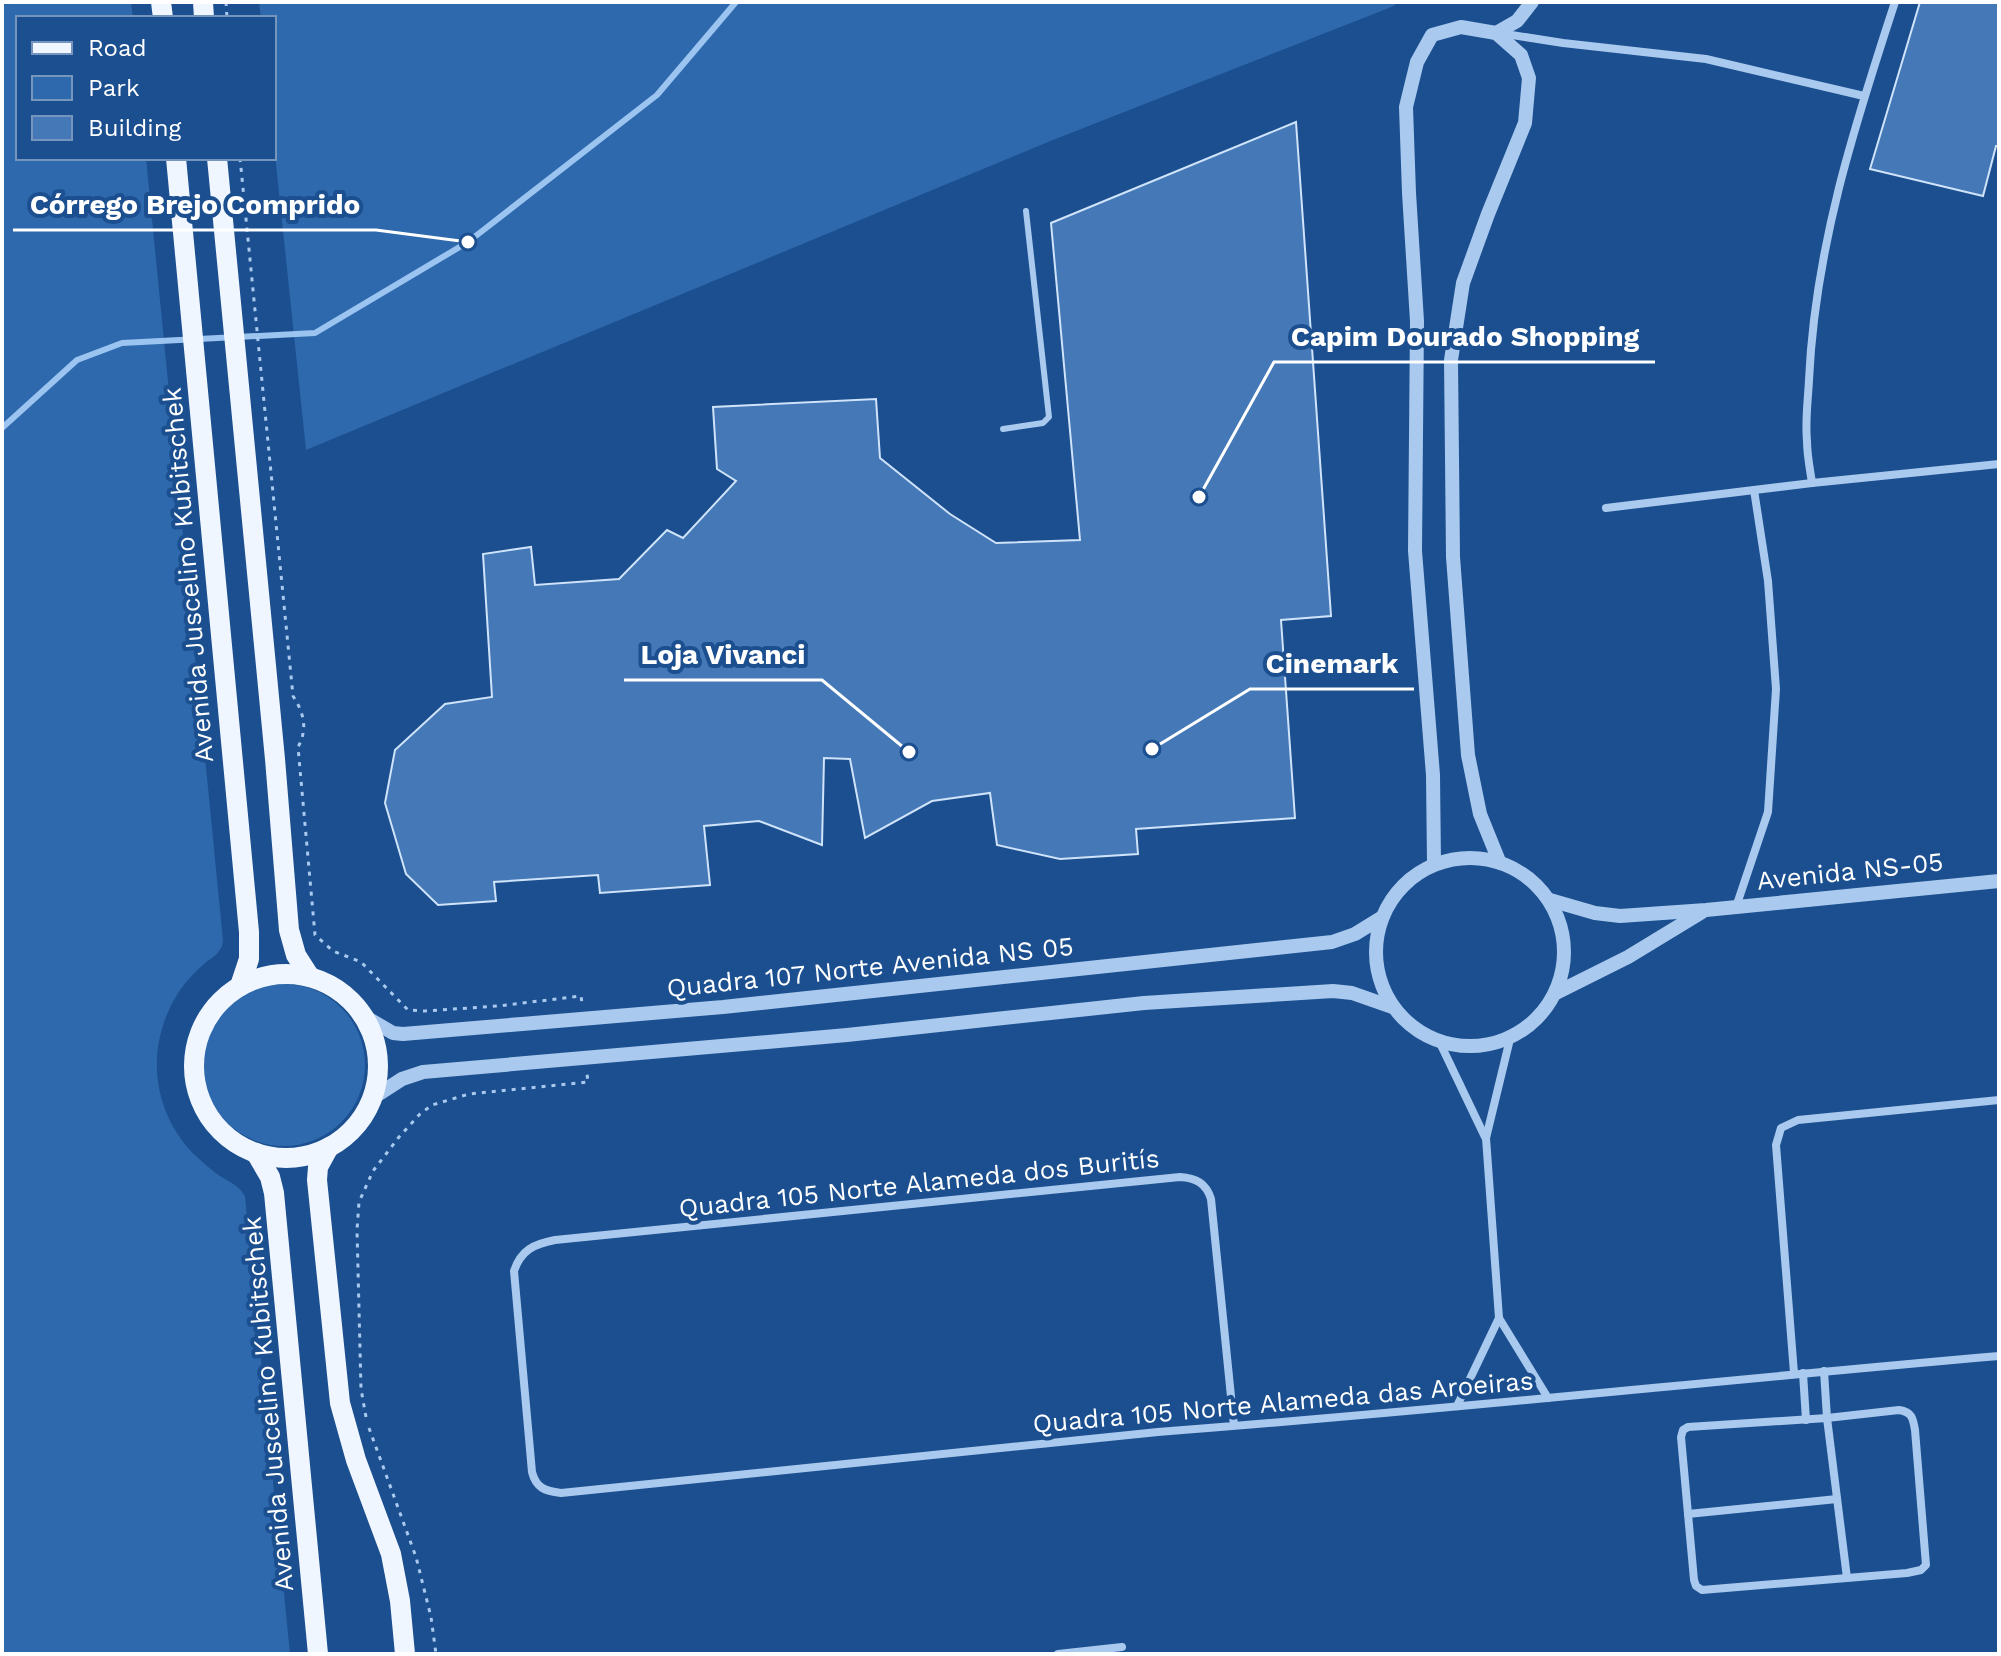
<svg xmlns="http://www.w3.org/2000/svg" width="2001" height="1656" font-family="'Work Sans',sans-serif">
<rect width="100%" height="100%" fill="#1b4f8f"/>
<g fill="#2e69ad">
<path d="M2 2H131L133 18H18V158H146L223 940C222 945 223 946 219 951 216 956 210 959 205 963 195 972 184 983 177 995 144 1048 152 1115 198 1158 204 1163 210 1169 217 1174 227 1181 239 1185 245 1196L290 1654H2Z"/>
<path d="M259 2H1396L1394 6 1053 140 306 450 274 145V18H261Z"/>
<circle cx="284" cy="1065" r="81"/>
</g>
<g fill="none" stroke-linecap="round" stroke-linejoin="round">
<path stroke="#9cc4f0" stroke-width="6" d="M2 428 77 360 122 343 315 333 468 242 657 95 736 2"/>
</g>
<g fill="#4478b7" stroke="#cfe3fa" stroke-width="2">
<path d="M1920 2H1999V146H1996L1983 196 1870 169Z"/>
<path d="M1296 122 1331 616 1281 620 1295 818 1136 829 1138 854 1060 859 997 845 990 793 932 801 865 838 850 759 824 758 822 845 759 821 704 826 710 885 600 893 598 875 494 882 496 901 438 905 406 874 385 803 395 750 445 704 492 697 483 554 531 547 535 585 619 579 667 530 683 538 736 481 717 469 713 407 876 399 880 458 950 514 996 543 1080 540 1051 223Z"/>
</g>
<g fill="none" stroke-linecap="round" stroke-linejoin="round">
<g stroke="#a9c9ee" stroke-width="3" stroke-dasharray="4 6" stroke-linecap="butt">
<path d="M226 2 227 18"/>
<path d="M240 158 293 696C304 713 308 729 298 747L315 935 333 951 361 962 408 1010 425 1011 498 1006 581 996 582 1003"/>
<path d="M366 1417 361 1389 357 1230 359 1202 373 1171 399 1137 420 1114 432 1105 469 1094 588 1082 587 1074"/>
<path d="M369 1428 416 1557 431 1617 436 1654"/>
</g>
<path stroke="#a9c9ee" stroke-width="6" d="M1003 429 1043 423 1049 417 1026 211"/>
<g stroke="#a9c9ee" stroke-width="8">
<path d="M1499 33 1563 43 1706 59 1864 96"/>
<path d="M1812 483C1810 469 1807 455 1807 441 1805 421 1808 400 1809 380 1815 248 1854 127 1895 2"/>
<path d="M1606 508 1812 483 1999 464"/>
<path d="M1736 907 1768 812 1776 689 1768 581 1754 490"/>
<path d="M1510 1039 1486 1138 1499 1318 1548 1398"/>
<path d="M1440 1043 1485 1137"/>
<path d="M1824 1371 1827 1418 1847 1578"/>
<path d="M1794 1373 1776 1145 1781 1128 1798 1120 1999 1100"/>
<path d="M1803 1373 1806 1420"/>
<path d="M1457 1406 1499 1318"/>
<path d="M1899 1410C1912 1412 1913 1418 1915 1430L1926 1565 1921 1570 1907 1573 1702 1590 1696 1586 1694 1580 1681 1437 1683 1430 1688 1427 1827 1418Z"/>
<path d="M1234 1426 1211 1199C1206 1183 1196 1178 1180 1177L555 1240C534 1244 521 1250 514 1271L532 1472C536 1488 545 1491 561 1493L1158 1432C1439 1411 1719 1380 1999 1356"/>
<path d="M1688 1514 1837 1499"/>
<path d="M1058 1654 1122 1647"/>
</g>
<g stroke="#a9c9ee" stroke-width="14">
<path d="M1496 33 1517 21 1532 2"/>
<circle cx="1470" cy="952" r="94"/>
<path d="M1434 863 1433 775 1415 551 1417 321 1409 193 1406 107 1417 62 1432 35 1461 27 1496 33 1521 55 1529 78 1525 123 1488 214 1463 283 1451 360 1453 557 1468 755 1480 814 1499 861"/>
<path d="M1550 900 1595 913 1620 916 1706 910 1999 881"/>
<path d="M1556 993 1628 957 1702 912"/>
<path d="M362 1015 393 1033 403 1034 723 1007 1332 942 1355 934 1381 918"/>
<path d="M371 1099 402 1079 423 1072 847 1035 1144 1003 1333 991 1352 993 1392 1007"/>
</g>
<g stroke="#f0f6ff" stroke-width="20">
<path d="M161 2 163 18"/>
<path d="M203 2 204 18"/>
<path d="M176 158 249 932V959L240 986"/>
<path d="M217 158 275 759 289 930 296 955 310 977"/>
<circle cx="286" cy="1066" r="92"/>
<path d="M329 1147 318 1167 317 1180 340 1403 356 1460 391 1554 400 1601 405 1654"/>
<path d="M256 1153 270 1177 274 1193 318 1654"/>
</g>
</g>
<g text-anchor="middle" stroke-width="8" stroke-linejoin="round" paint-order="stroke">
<g font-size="26" fill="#fff" stroke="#1b4f8f">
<text transform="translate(188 575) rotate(-95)" y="9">Avenida Juscelino Kubitschek</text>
<text transform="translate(1850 871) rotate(-6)" y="9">Avenida NS-05</text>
<text transform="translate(870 967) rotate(-6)" y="9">Quadra 107 Norte Avenida NS 05</text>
<text transform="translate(919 1183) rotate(-6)" y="9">Quadra 105 Norte Alameda dos Buritís</text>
<text transform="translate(1283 1402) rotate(-5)" y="9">Quadra 105 Norte Alameda das Aroeiras</text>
<text transform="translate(268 1404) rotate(-95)" y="9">Avenida Juscelino Kubitschek</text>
</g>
</g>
<path fill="none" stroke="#fff" stroke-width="3" d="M468 242L376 230H13M1199 497L1274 362H1655M909 752L822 680H624M1152 749L1250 689H1414"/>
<g fill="#fff" stroke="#1b4f8f" stroke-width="3">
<circle cx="468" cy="242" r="8"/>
<circle cx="1199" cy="497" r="8"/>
<circle cx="909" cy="752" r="8"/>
<circle cx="1152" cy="749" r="8"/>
</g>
<g font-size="28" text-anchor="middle" font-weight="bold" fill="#fff" stroke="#1b4f8f" stroke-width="8" stroke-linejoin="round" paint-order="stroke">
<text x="195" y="214">Córrego Brejo Comprido</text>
<text x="1465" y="346">Capim Dourado Shopping</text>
<text x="723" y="664">Loja Vivanci</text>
<text x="1332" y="673">Cinemark</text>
</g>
<rect width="2001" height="1656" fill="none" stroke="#ffffff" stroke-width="8"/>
<rect x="16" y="16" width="260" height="144" fill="#1b4f8f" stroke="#7695bc" stroke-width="2"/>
<rect x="32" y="42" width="40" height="12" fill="#f0f6ff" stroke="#7695bc" stroke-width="2"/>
<text x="88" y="56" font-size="24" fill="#ffffff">Road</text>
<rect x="32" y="76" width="40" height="24" fill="#2e69ad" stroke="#7695bc" stroke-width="2"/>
<text x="88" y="96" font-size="24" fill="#ffffff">Park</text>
<rect x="32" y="116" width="40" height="24" fill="#4478b7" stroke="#7695bc" stroke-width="2"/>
<text x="88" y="136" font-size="24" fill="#ffffff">Building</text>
</svg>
